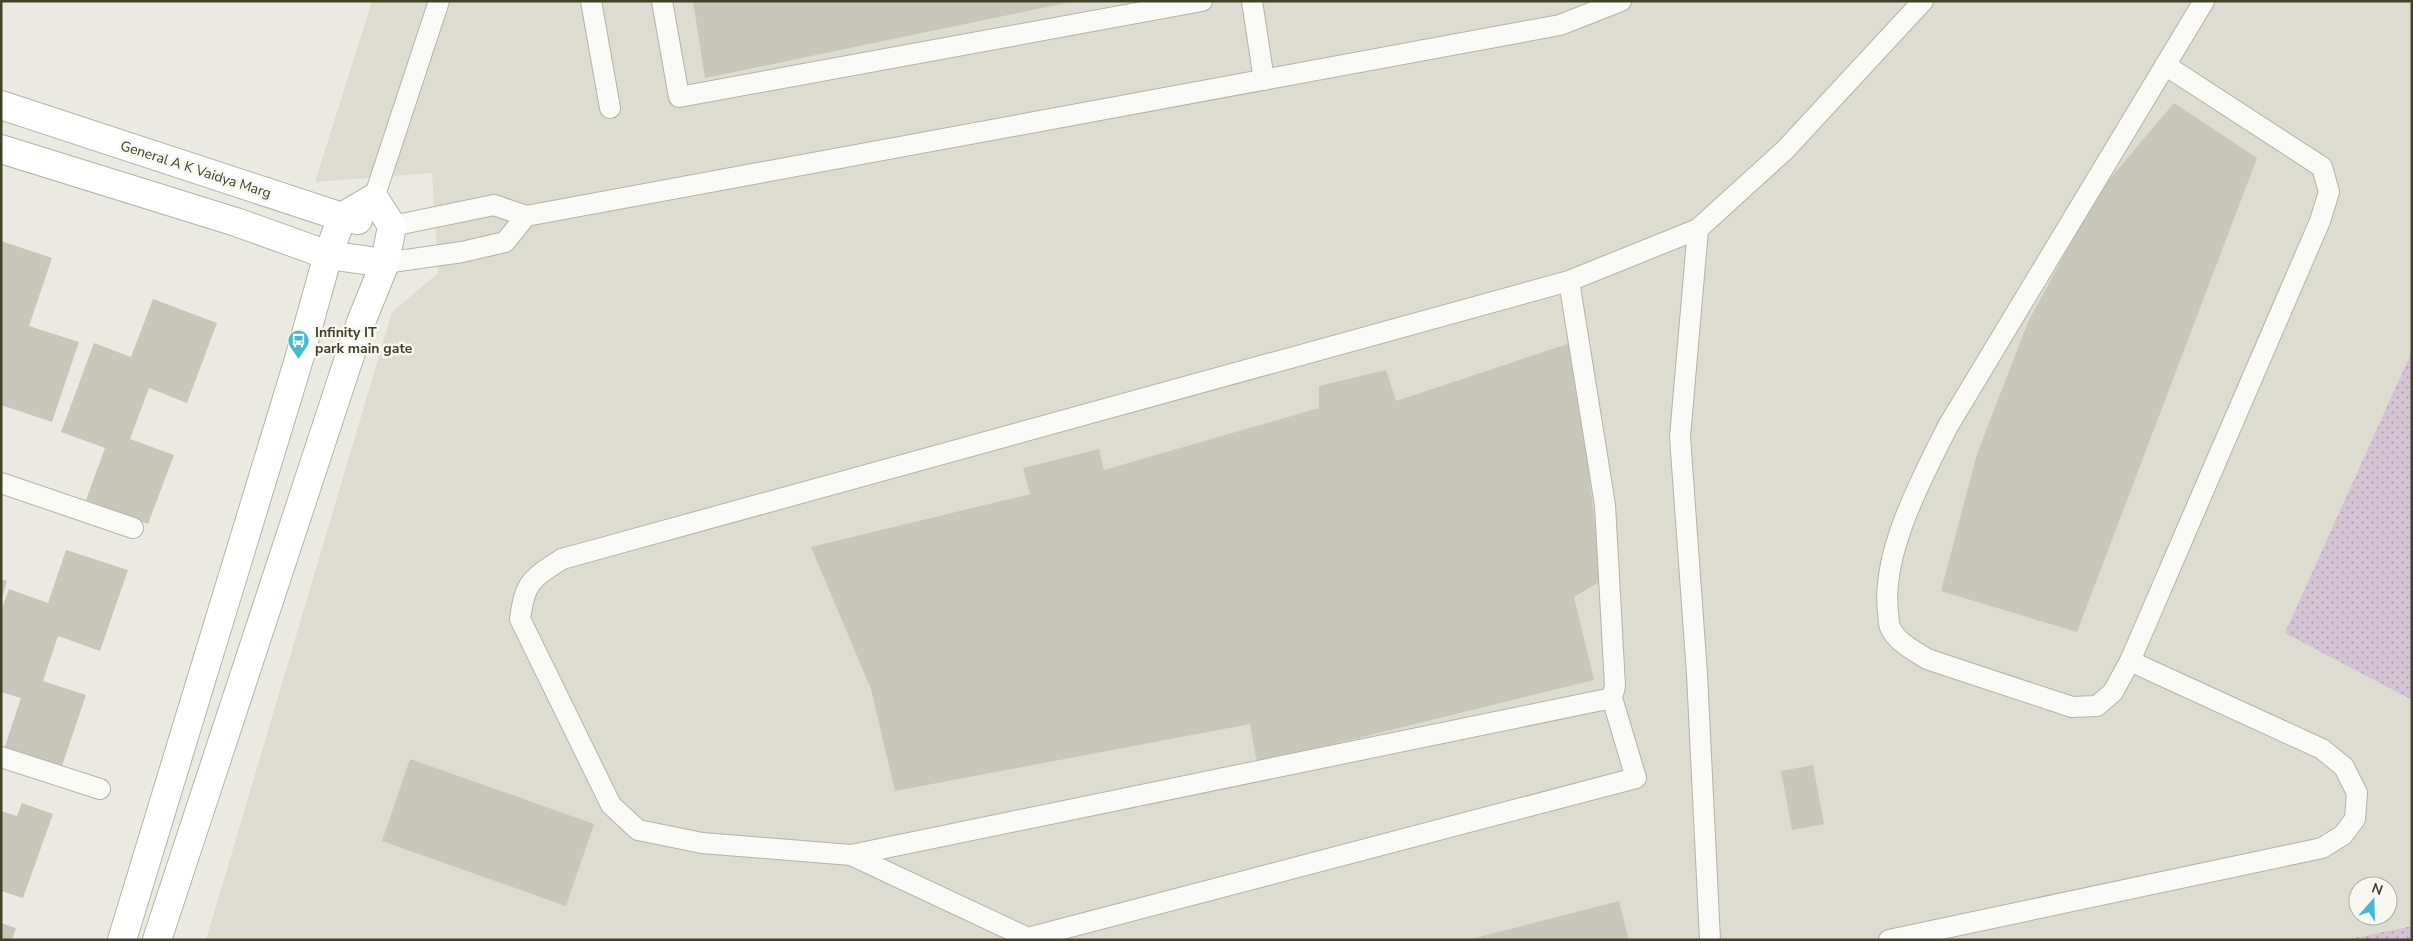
<svg xmlns="http://www.w3.org/2000/svg" width="2413" height="941" font-family="'Nunito Sans',sans-serif">
<defs>
<pattern id="grass-dots" width="8" height="8" patternUnits="userSpaceOnUse" patternTransform="scale(1.25)"><rect width="8" height="8" fill="#d5c3d4"/><path d="M2 2h.1M6 6h.1" fill="none" stroke="#aea0ac" stroke-width="1.8" stroke-linecap="round"/></pattern>
</defs>
<rect width="100%" height="100%" fill="#ebeae2"/>
<path fill="#dddcd0" fill-rule="evenodd" d="M372 1H2412V351L2286 633 2412 700V926L2344 940H206L392 312 438 273 432 173 315 182ZM2358 886H2388V916H2358Z"/>
<g fill="url(#grass-dots)">
<path d="M2412 351V700L2285 633Z"/>
<path d="M2412 926V940H2344Z"/>
</g>
<g fill="#c8c7b9">
<path d="M693 1H1071V2L705 78Z"/>
<path d="M2174 103 2257 158 2077 632 1941 591 1977 454 2028 322 2097 194Z"/>
<path d="M1 241 52 258 29 326 79 342 52 422 1 405Z"/>
<path d="M153 299 217 323 187 403 149 388 130 439 174 455 148 524 86 500 105 448 61 432 94 343 131 357Z"/>
<path d="M1573 342 1596 532 1609 576 1574 597 1594 680 1257 763 1250 724 895 791 871 689 811 547 1030 494 1023 468 1099 449 1104 470 1319 408V386L1386 370 1396 401Z"/>
<path d="M66 550 128 570 100 651 58 636 43 681 86 695 61 769 4 749 21 698 1 692V611L9 589 48 603Z"/>
<path d="M1 579 7 581 2 598H1Z"/>
<path d="M410 759 594 824 566 906 382 841Z"/>
<path d="M1813 765 1824 824 1792 830 1781 771Z"/>
<path d="M22 803 53 814 23 898 1 891V811L17 816Z"/>
<path d="M1619 901 1629 940H1471V939Z"/>
<path d="M1 923 16 928 12 940H1Z"/>
</g>
<g fill="none" stroke-linecap="round" stroke-linejoin="round">
<defs>
<g id="service">
<path d="M591 1 610 108"/>
<path d="M662 1 679 97 1202 1"/>
<path d="M1252 1 1264 80"/>
<path d="M2165 65 2322 167 2329 192 2320 221 2130 661 2113 692 2097 706 2072 707 1927 659C1915 651 1896 642 1890 627 1888 623 1889 617 1888 612 1881 553 1922 478 1948 426L2204 1"/>
<path d="M374 198 439 1"/>
<path d="M392 226 494 205 526 216 1560 25 1621 1"/>
<path d="M385 263 462 252 505 242 526 216"/>
<path d="M1569 281 1605 505 1615 686 1612 698 851 855 702 843 638 830 611 805 520 619C525 582 531 579 562 559L1569 281 1698 229"/>
<path d="M1 483 133 528"/>
<path d="M1 757 100 789"/>
<path d="M851 855 1028 938 1636 778 1612 698"/>
<path d="M1710 940 1697 674 1680 437 1698 229 1785 150 1923 1"/>
<path d="M1889 940 2322 848 2343 835 2355 819 2357 793 2344 767 2322 749 2130 661"/>
</g>
<g id="secondary">
<path d="M1 105 342 217 358 220"/>
<path d="M1 149 236 222 328 255 385 263"/>
<path d="M122 940 299 359 328 255 342 217 374 198 392 226 385 263 361 322 157 940"/>
</g>
</defs>
<use href="#service" stroke="#b5b4a7" stroke-width="22"/>
<use href="#secondary" stroke="#b5b4a7" stroke-width="30"/>
<use href="#service" stroke="#f9f9f5" stroke-width="20"/>
<use href="#secondary" stroke="#fff" stroke-width="28"/>
</g>
<defs>
<symbol id="bus-pin" viewBox="-11 -11 22 30"><path d="M0 17L-7.5 6A9.5 9.5 0 1 1 7.5 6Z" fill="#43bad3" stroke="#f8f7f2"/><path d="M-5-6H5V4H4V6H2V4H-2V6H-4V4H-5ZM-3.5-4V0h7V-4ZM-3.5 1.2v1.5H-2V1.2ZM2 1.2v1.5H3.5V1.2Z" fill="#fff"/></symbol>
</defs>
<g fill-rule="evenodd">
<use href="#bus-pin" x="286" y="328" width="25" height="34"/>
</g>
<g text-anchor="middle" stroke-width="5" stroke-linejoin="round" paint-order="stroke">
<g font-size="14" fill="#434229" stroke="#f8f7f2">
<text transform="translate(196 169) rotate(18)" y="5">General A K Vaidya Marg</text>
</g>
<g font-size="14" font-weight="bold" fill="#434229" stroke="#f8f7f2" text-anchor="start">
<text x="315" y="337">Infinity IT<tspan x="315" dy="16">park main gate</tspan></text>
</g>
</g>
<rect width="2413" height="941" fill="none" stroke="#434229" stroke-width="5"/>
<g transform="translate(2373 901) rotate(20)"><circle r="24" fill="#f8f7f2" stroke="#b0afa2"/>
<path d="M0-4L9 19L0 12L-9 19Z" fill="#43bad3"/>
<text y="-8" font-size="14" font-weight="bold" text-anchor="middle" fill="#434229">N</text>
</g>
</svg>
